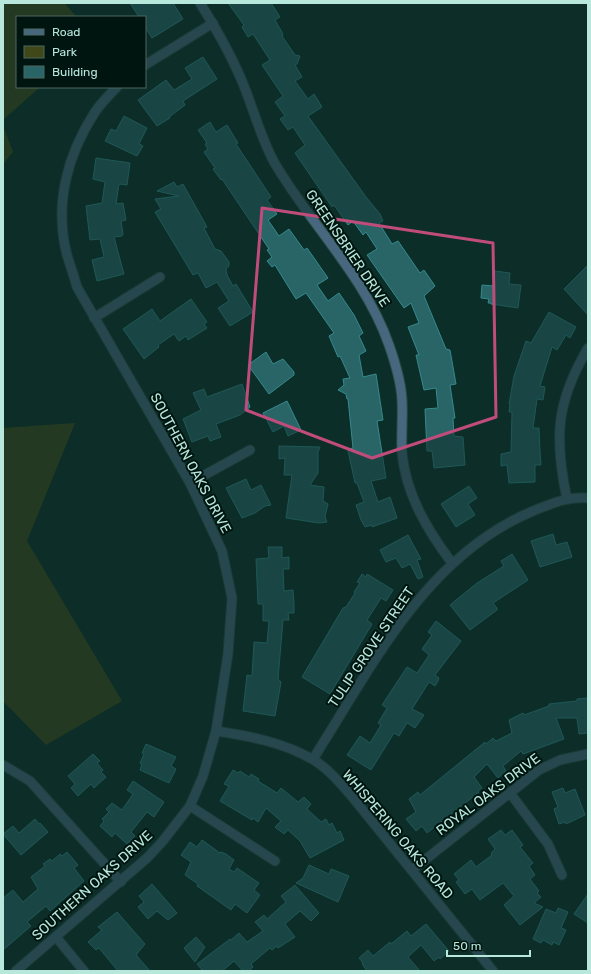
<svg xmlns="http://www.w3.org/2000/svg" width="591" height="974" font-family="Rubik,sans-serif">
<rect width="100%" height="100%" fill="#0c2e28"/>
<g fill="#404819">
<path d="M3 3H64L77 17H17V87H40L3 120Z"/>
<path d="M3 126 13 152 3 164Z"/>
<path d="M75 423 27 541 122 701 46 745 3 701V428Z"/>
</g>
<g fill="#296567" stroke="#348a8e">
<path d="M130 3H173L183 19 152 38 145 27V17H139Z"/>
<path d="M228 3H271L280 17 275 20 283 34 282 36 295 55 300 56 297 64 295 65 302 77 295 81 308 99 314 94 322 107 308 116 366 197 380 214 383 221 379 223 392 244 398 241 420 273 424 270 435 286 424 296 446 349 450 350 456 384 450 385 455 418H453L454 436 463 437 465 465 434 468 432 451H427L425 409 438 408 436 388 424 390 416 355H419L408 327 419 323 411 303 404 308 367 255 377 249 366 232 363 235 353 221 348 225 334 205 332 207 295 153 305 145 293 127 288 130 280 119 285 116 275 102 283 96 262 65 270 60 253 34 248 37 242 27 244 25Z"/>
<path d="M203 57 217 79 183 101 185 105 169 117 170 118 157 126 138 100 166 80 174 90 192 79 185 68Z"/>
<path d="M124 116 147 128 139 144 143 146 137 156 105 141 111 129 116 131Z"/>
<path d="M210 122 216 132 227 125 238 143 236 144 271 197 267 200 277 214 268 220 279 236 289 229 304 250 307 248 328 278 317 285 328 301 339 293 354 315 363 333 359 336 366 351 359 355 363 377 376 374 383 420 377 421 386 478 371 481 378 502 390 497 397 518 372 527V525L365 527 361 520 356 505 364 502 357 483H355L348 451 349 449 353 448 348 399H347L346 394 338 390 344 385 343 379 350 378 340 356 338 357 329 336 334 333 306 293 296 299 275 265 272 267 267 261 272 257 267 250 269 249 222 179 221 180 213 169 215 168 204 152 208 149 205 144 207 143 198 130Z"/>
<path d="M96 158 130 163 127 185 119 184 116 204 123 203 126 220 121 221 123 234 122 236 114 237 124 274 97 281 92 260 104 257 100 239 90 240 86 206 102 203 105 182 93 179Z"/>
<path d="M174 182 177 187 183 184 207 227 204 228 215 249 221 251 229 262V266L226 269 227 275 233 286 236 284 253 312 230 326 218 308 229 301 217 282 206 288 198 273 193 275 155 212 161 209 155 199 179 196 157 191Z"/>
<path d="M588 265V315L564 289Z"/>
<path d="M495 271 510 273 509 284 521 285 518 308 491 304V303H488L489 299 481 298 482 285 493 286Z"/>
<path d="M191 299 207 322 204 324 207 328 188 340 186 336 179 341 174 334 158 345 159 347 144 359 123 329 152 309 160 321Z"/>
<path d="M549 312 576 327 570 338 566 335 557 350 552 347 540 386 545 387 543 400 537 399 533 428H539L540 452 541 465H535V482L509 483 507 465 501 466V454L511 452 512 412H509L510 404H509L514 376 526 341 531 343Z"/>
<path d="M266 352 273 364 283 359 294 372V375L269 394 248 365Z"/>
<path d="M242 384 250 407 240 415 216 424 221 437 210 441 208 436 192 442 183 419 201 410 193 393 204 389 207 397Z"/>
<path d="M287 401 301 430 288 436 284 426 273 432 263 413Z"/>
<path d="M279 446 320 447 318 452V473L310 485 324 487 323 501 328 504 325 517 327 522 319 523 286 518 292 475H284L285 458 279 459Z"/>
<path d="M246 479 251 490 261 485 271 505 265 506 255 513 242 518 226 488Z"/>
<path d="M469 486 477 498 468 504 475 515 456 527 441 504Z"/>
<path d="M553 534 556 545 567 542 572 557 540 567 531 541Z"/>
<path d="M408 535 421 559 417 560 423 577 418 579 410 564 402 568 396 558 386 562 380 550Z"/>
<path d="M268 547H282V558L289 557V569H283L284 591 293 590 294 603V613H288L289 620H283L278 679 281 682 275 716 243 711 247 675 252 676 254 642 267 643 269 621H263V604H258L256 559 269 558Z"/>
<path d="M512 554 528 580 493 603 497 608V610L470 630 450 605 477 583 504 566 501 561Z"/>
<path d="M362 574 366 577 367 574 393 590 386 601 381 598 367 620 372 624 330 694 302 677 343 608 346 607 355 593 354 592 360 583 357 582Z"/>
<path d="M436 621 461 641 435 675 439 678 438 681 435 686 429 682 412 709 424 715 415 728 407 723 399 736 394 733 371 770 347 755 360 736 370 743 381 725 378 723 387 708 382 705 407 667 417 673 429 655 422 649 432 635 428 632Z"/>
<path d="M588 698V733L579 734 577 718H556L564 739 523 754 521 751 503 766 506 771 498 778 487 764 474 777 482 788 478 791 479 792 427 833 422 826 416 831 406 819 416 812 409 799 418 792 420 795 485 742 486 744 493 738 496 741 512 733 509 720 523 713 524 715 549 706V704L577 701V699Z"/>
<path d="M146 744 176 757 171 766 176 769 169 783 140 770 142 764 140 763 144 754 142 753Z"/>
<path d="M93 754 100 761 97 763 103 770 101 772 106 777 94 788 91 784 78 796 71 788 75 784 68 776Z"/>
<path d="M233 770 238 773 240 771 249 777 251 774 259 779 258 781 277 793 281 788 298 802 304 797 311 804 307 809 321 822 326 819 329 825 332 823 337 833 340 831 344 840 310 858 300 841 288 830 284 834 275 827 281 821 266 808 258 822 253 818 252 820 220 801 229 786 224 784Z"/>
<path d="M133 781 164 802 154 817 147 812 131 832 135 836 127 844 115 833 112 837 100 826 104 821 102 819 109 812 106 809 112 803 122 810 133 794 127 790Z"/>
<path d="M563 788 565 793 575 789 585 815 566 824 565 822 559 824 554 809 558 807 552 792Z"/>
<path d="M35 819 39 824 40 823 48 832 21 855 3 834 13 826 19 833Z"/>
<path d="M501 830 505 835 512 830 523 845 520 847 533 863 529 866 535 875 530 879 539 891 537 893 541 897 534 903 543 907 520 925 504 905 514 896 503 883 480 900 472 889 465 894 456 882 459 880 454 874 471 860 476 867 492 855 491 853 495 849 488 839Z"/>
<path d="M202 840 220 853 221 852 226 854 234 860 229 869 234 872 237 868 259 883 254 890 260 895 247 913 235 904 231 910 197 886 198 884 185 875 191 862 181 855 190 842 197 847Z"/>
<path d="M67 852 78 865 74 868 84 881 50 911 46 906 27 922 31 926 3 950V898L13 890 23 902 38 889 31 877 45 866 43 864 50 859 52 861 60 854 62 856Z"/>
<path d="M309 865 329 874 331 869 349 876 338 902 296 883 303 878Z"/>
<path d="M152 884 177 913 168 920 157 911 148 919 138 907 144 902 139 896Z"/>
<path d="M295 885 319 913 311 921 300 911 285 924 295 937 278 948 277 946 272 950 270 948 251 964 253 967 249 971H243L234 961 222 971H203L197 964 230 939 231 940 239 933 247 942 263 931 255 922 264 915 267 919 286 902 281 896Z"/>
<path d="M588 894V923L574 914Z"/>
<path d="M558 908 568 912 561 928 566 930 559 945 553 942 552 945 543 940 541 943 533 939 546 909 556 913Z"/>
<path d="M117 912 145 944 136 955 150 971H118L99 948 96 950 88 942 102 930 98 927Z"/>
<path d="M426 924 449 951 440 959 439 957 434 961 421 945 408 957 420 971H367L362 964 363 963 359 958 368 950 373 956 390 942 391 944 407 931 411 936Z"/>
<path d="M196 937 205 947 195 962 184 948Z"/>
</g>
<g fill="none" stroke-linecap="round" stroke-linejoin="round">
<defs>
<g id="street">
<path d="M200 3C217 30 232 56 244 86 254 111 261 138 274 162 310 224 365 276 389 345 395 362 401 381 402 400 403 417 401 436 402 453 406 495 428 531 452 563"/>
<path d="M145 65 213 23"/>
<path d="M94 318 160 277"/>
<path d="M190 483 250 450"/>
<path d="M567 499C554 438 556 402 588 348"/>
<path d="M216 731C249 736 282 742 312 759 328 768 342 785 354 799L493 971"/>
<path d="M313 759C372 667 425 556 533 511 550 504 569 496 588 498"/>
<path d="M3 765 30 781 121 882"/>
<path d="M510 793 548 844 562 875"/>
<path d="M190 806 275 861"/>
<path d="M412 870 539 770 560 760 588 754"/>
<path d="M56 937 84 971"/>
<path d="M16 971 147 858 162 842 190 806 203 776 216 731 228 654 232 598 222 551 190 483 77 287C74 276 70 265 67 255 54 205 67 155 95 112 101 103 109 95 117 87"/>
</g>
</defs>
<use href="#street" stroke="#284c45" stroke-width="11"/>
<use href="#street" stroke="#46677d" stroke-width="9"/>
</g>
<path d="M0 0H591V974H0ZM262 208 493 243 496 417 372 458 246 410Z" fill="#0c2e28" fill-opacity=".55" fill-rule="evenodd"/>
<path fill="none" stroke="#c04c7b" stroke-width="3" stroke-linejoin="round" d="M262 208 493 243 496 417 372 458 246 410Z"/>
<g text-anchor="middle" stroke-width="4" stroke-linejoin="round" paint-order="stroke">
<g font-size="14" fill="#b8e7db" stroke="#011510">
<text transform="translate(348 248) rotate(56)" y="5">GREENSBRIER DRIVE</text>
<text transform="translate(191 463) rotate(62)" y="5">SOUTHERN OAKS DRIVE</text>
<text transform="translate(371 647) rotate(-56)" y="5">TULIP GROVE STREET</text>
<text transform="translate(488 794) rotate(-37)" y="5">ROYAL OAKS DRIVE</text>
<text transform="translate(398 834) rotate(50)" y="5">WHISPERING OAKS ROAD</text>
<text transform="translate(92 885) rotate(-42)" y="5">SOUTHERN OAKS DRIVE</text>
</g>
</g>
<rect width="591" height="974" fill="none" stroke="#b8e7db" stroke-width="8"/>
<rect x="16" y="16" width="130" height="72" fill="#011510" stroke="#4a6961"/>
<rect x="24" y="29" width="20" height="6" fill="#46677d" stroke="#4a6961"/>
<text x="52" y="36" font-size="12" fill="#b8e7db">Road</text>
<rect x="24" y="46" width="20" height="12" fill="#404819" stroke="#4a6961"/>
<text x="52" y="56" font-size="12" fill="#b8e7db">Park</text>
<rect x="24" y="66" width="20" height="12" fill="#296567" stroke="#4a6961"/>
<text x="52" y="76" font-size="12" fill="#b8e7db">Building</text>
<path d="M447 950v6h83v-6" fill="none" stroke="#b8e7db" stroke-width="2"/>
<text x="453" y="950" font-size="12" fill="#b8e7db" stroke="#011510" stroke-width="3" paint-order="stroke">50 m</text>
</svg>
